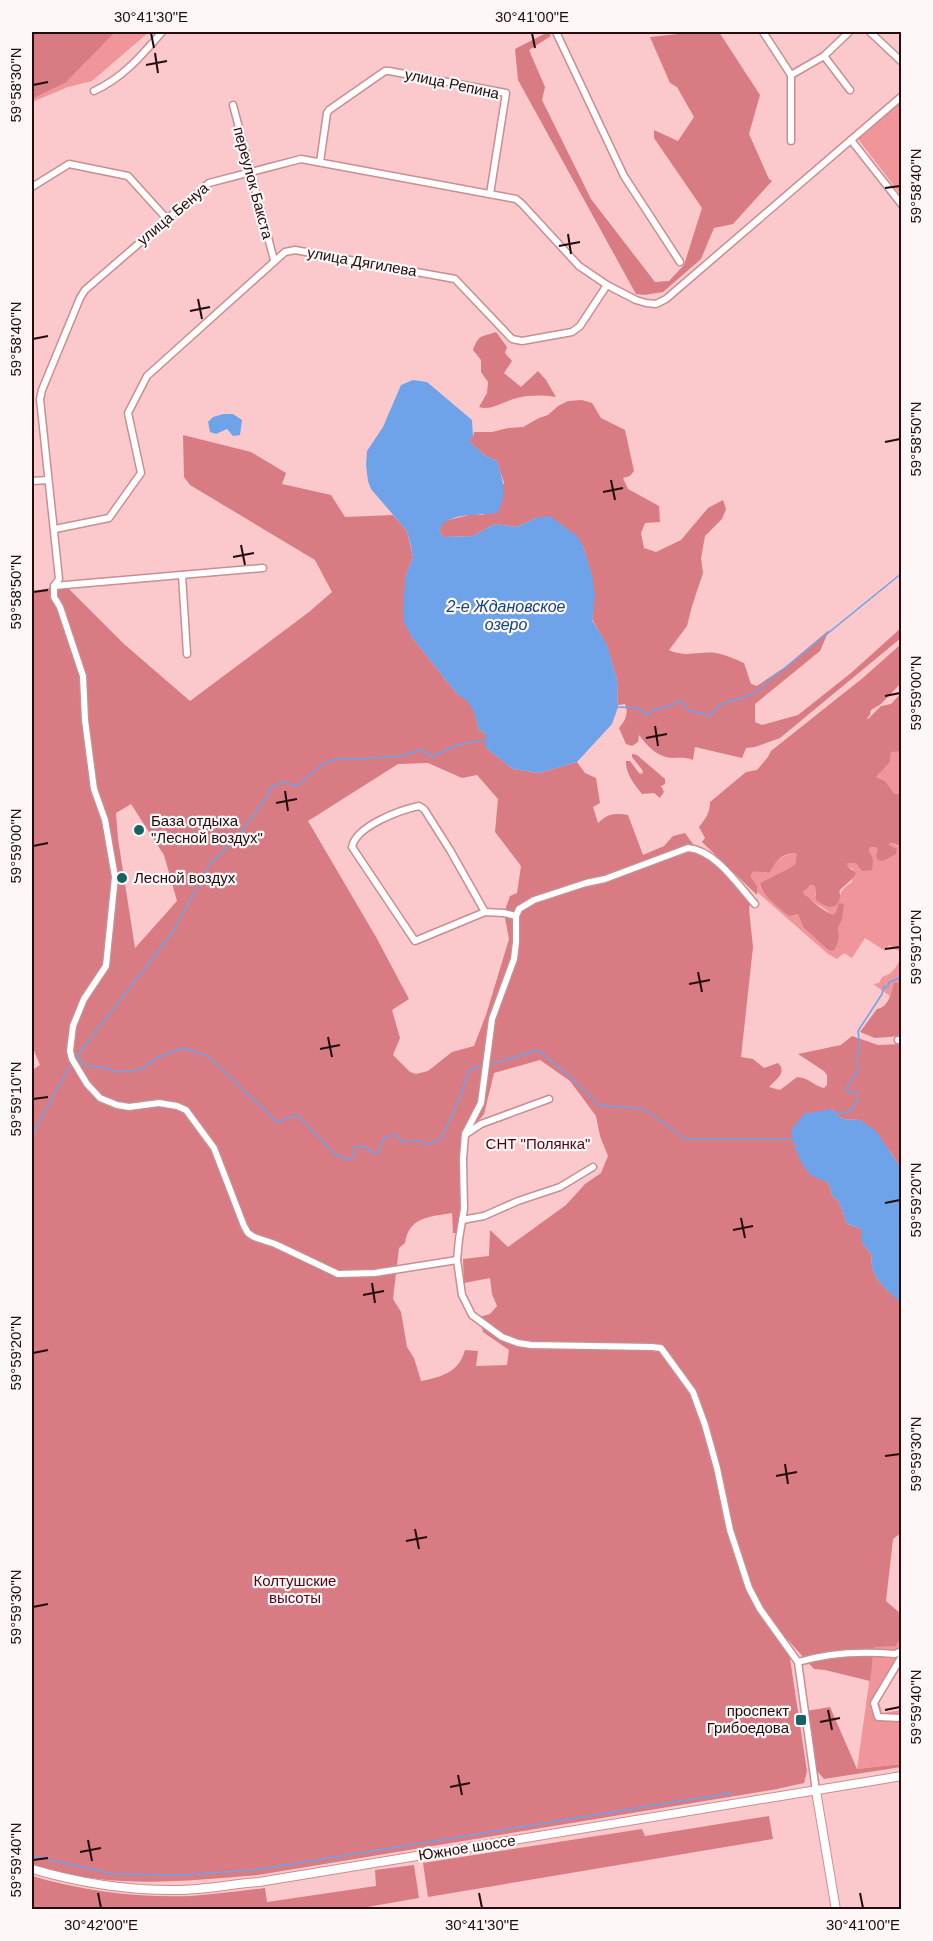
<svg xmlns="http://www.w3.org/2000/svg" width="933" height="1941" font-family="Arial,sans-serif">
<rect width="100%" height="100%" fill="#fbc9cb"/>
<g fill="#f0969b">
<path d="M32 32 101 45 115 32H149L92 81 68 87 32 102V99L65 83Z"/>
<path d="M901 101V195L858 139Z"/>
<path d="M896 750 901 751V793L895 794 885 781 876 777 890 762 891 752Z"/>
<path d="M892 841 895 845 901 847V982L894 984 890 996 873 984 879 983 882 977C893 974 901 963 901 952L889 945 885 951 865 938 852 958 844 953 837 959 828 954 757 892V886L751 877 752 872 757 870 766 873C774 864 783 852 797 854 796 857 797 861 795 864 794 867 766 880 760 883 761 897 779 907 789 915L798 914 803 927 828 950 839 933 836 912 833 916C830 914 828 911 825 909 817 902 806 903 802 891L810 885 815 886V896L834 906C844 896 835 893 852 882L853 869 848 867 846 862 856 863 869 852 870 847H875L878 850Z"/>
<path d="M901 1637V1666L879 1702 882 1713 901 1710V1764L857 1769 874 1646H896Z"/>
</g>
<g fill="#d97b82" fill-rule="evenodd">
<path d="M32 32H115L65 83 32 99Z"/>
<path d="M548 32 551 36 529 50 545 87 542 100 591 199 655 282 669 281 684 265 702 208 654 138V130L678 141 694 117 677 87 670 83 650 37 698 32H719L760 95 749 134 769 179 772 181 733 224 714 228 701 259 663 292 644 295 636 294 518 80 515 49Z"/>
<path d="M496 332 507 347 505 353 512 361 504 373 521 387 538 371 546 380 556 397C543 395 530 395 517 398 504 401 492 411 479 407L487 393 488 382 481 372V360L473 350C479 333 483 337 496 332Z"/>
<path d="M582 400 592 403 601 418 625 430 634 471 630 476 623 478 628 489 659 506 660 522 645 523 641 533 644 548 656 552 681 540 708 508 723 500 726 509 722 519 705 536 701 558 703 573 692 606 687 626 669 650C686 658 699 651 716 653 726 655 735 659 744 663L751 684 757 686 785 667 829 630 820 651 755 704V722L762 725 798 715 851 673 901 628V638L780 738 755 747 746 748 742 758 695 747 693 760C685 757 680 758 672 758 657 757 647 746 639 735L638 742 632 746 626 744 619 728C625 721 629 714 625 704L618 705 617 680 607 646 592 619C596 588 592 576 583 546L536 518 517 527 495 524 473 536 443 537 439 529 444 521 473 514 483 515 504 483 497 461 484 455 470 442V439L473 437 474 432H492L508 428 523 427 539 418 548 415 558 406 568 401Z"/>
<path d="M183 435 251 452 286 473 282 484 331 495 345 517 393 515 407 531 413 557 405 578V598L411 636 457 694 468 700 473 707 479 730 486 734V748L513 769 539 773 577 762 585 773 596 778 600 803 593 807 598 823C608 813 615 813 628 815L643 855 664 846 673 836 685 833 698 851 713 861 750 904 749 909 753 947 741 1057 753 1059 764 1068 778 1063C788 1073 775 1080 769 1087L780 1090 797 1077C808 1077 814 1086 824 1088L827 1085V1075L824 1071 798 1054 841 1045 852 1036 878 1045 901 1044V1168L889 1150 860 1120 842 1119 831 1109 794 1143C803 1166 805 1173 828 1182L832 1195 839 1202 847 1224 862 1229V1243L872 1255C869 1279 886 1288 902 1303L901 1533 893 1539 886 1601 901 1614V1637L896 1646 874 1647 870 1681 825 1670 814 1669 787 1639 807 1771 804 1783 777 1789 258 1875C196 1880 134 1887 72 1875 58 1873 45 1868 32 1864V1070L40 1065 32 1046V591C44 591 55 584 67 587L124 644 190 701 309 612 332 592 315 560 190 485 184 477ZM428 763 462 778 477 775 498 799 495 832 521 866 517 893 510 896 504 913 509 939 486 1015 474 1046 452 1052 428 1071 416 1074 410 1072 393 1055 400 1038 392 1010 409 999 376 937 308 821 398 764ZM131 804 164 855 177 901 135 948 118 839 116 813ZM540 1060 570 1081 596 1116 600 1136 608 1156 601 1173 585 1184 566 1205 508 1247 490 1230 489 1256 463 1259 464 1283 490 1278 492 1294 497 1306 490 1314 479 1317 483 1332 509 1350 507 1365 476 1366 478 1351 465 1350C459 1372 442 1377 421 1381L414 1358 407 1347 401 1312 393 1299 399 1248 405 1243C409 1216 430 1217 452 1213L453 1233H464L467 1218 465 1137 484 1114 494 1073Z"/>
<path d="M901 644V683L881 704 871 710 870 715 867 718 868 719 881 706 891 704 901 693V751L891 752 890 762 876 777 885 781 895 794 901 793V847L891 842 888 845 897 849 896 854 883 861 878 860 876 855 878 850 875 847H870L869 852C874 858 873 863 872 870L862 871 856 863H847L848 867 856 873C851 882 849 881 842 888 837 893 841 891 840 897 837 913 824 906 816 900L815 886 810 885 807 889 803 891 804 895 808 897C811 902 828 913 833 915L836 912 839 903 844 904 842 919 838 928C840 935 838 945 833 951L828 950 803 927 798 914 789 916C779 907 762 897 760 883 765 880 794 867 795 864 796 863 796 855 797 854 783 851 775 862 770 872 764 874 759 870 752 872L751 877 757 886V895L702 842 705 838 699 827C706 818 710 813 710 802L746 772 757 770 768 757 771 751 864 677Z"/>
<path d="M632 754 637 755 665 779V784L661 786 664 792 660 798 654 793 642 794C635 785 625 773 626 761H630L639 773 642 774 643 771 632 757Z"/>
<path d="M901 982V1036L875 1038 860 1032 877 1009C889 1007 891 993 894 983Z"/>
<path d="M830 1707 857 1769 901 1764V1767L824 1779 817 1771 806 1711Z"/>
<path d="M769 1816 773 1839 428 1897 423 1863 642 1829 645 1836Z"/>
<path d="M414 1865 419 1898 350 1910 32 1909V1876C83 1891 138 1898 191 1896 216 1894 241 1891 265 1888L267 1902 376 1886 375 1870Z"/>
</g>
<g fill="#6fa3e9">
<path d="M413 380 427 382 472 420 473 437 470 439V442L484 455 497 461C503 479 508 496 497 513 478 516 451 511 439 529L443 537 473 536 495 524 517 527 536 518 550 516 577 536 583 546 592 575 595 596 592 620 607 645 617 680 618 707 612 724 577 762 539 773 513 769 486 748V734L479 730C474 712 474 704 457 694L411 636 403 620 405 578 413 557 410 542 407 531 371 489 368 481 366 465 367 451 383 427 401 385Z"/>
<path d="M223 414H233L242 420 240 435 233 436 227 429 216 434 210 432 208 422 213 417Z"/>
<path d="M831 1109 842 1119 860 1120 876 1131 901 1168V1303C886 1288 869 1279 872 1255L862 1243V1229L847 1224 839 1202 832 1195 828 1182C823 1180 814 1178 810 1174 799 1163 794 1145 791 1130L804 1114Z"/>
</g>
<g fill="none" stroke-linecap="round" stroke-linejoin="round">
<g stroke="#6fa3e9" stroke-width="1.5">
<path d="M618 707 637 708 648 715 652 710 666 707 681 701 689 711 711 716 719 705 753 694 902 573"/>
<path d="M902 914V915"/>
<path d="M76 1057 171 935 210 864 238 836 267 797 269 789 282 782 297 786 323 764 336 759H362L400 756 421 750 432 757 457 745 488 740"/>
<path d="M77 1057 86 1066 102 1067 116 1072 139 1070 159 1057 183 1048 208 1056 277 1122 297 1115 335 1154 347 1160 354 1157V1147L363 1146 374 1153 379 1152 384 1137 397 1135 402 1142 420 1141 426 1145 441 1139 458 1103 469 1070 483 1066"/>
<path d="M492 1064 538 1050 567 1074 599 1105 644 1109 685 1139H793"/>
<path d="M834 1112 846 1113 851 1110 858 1100 857 1093 849 1092 846 1089 858 1070 857 1057 860 1046 858 1031 882 994 884 986 885 988 888 986 889 982 898 979 902 973"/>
<path d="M32 1135 70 1066"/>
<path d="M32 1856 113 1874 183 1875 255 1870 731 1793"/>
</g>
<defs>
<g id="minor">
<path d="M556 32 624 176 680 262"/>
<path d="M763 32 791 75"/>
<path d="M870 32 902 62"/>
<path d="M824 56 850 90"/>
<path d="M791 75 824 56 849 32"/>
<path d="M791 75V141"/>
<path d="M94 91C123 78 142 55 162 32"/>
<path d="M233 105 274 260"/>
<path d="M851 140 902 205"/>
<path d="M320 162 327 113 329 110 385 71H389L506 93 490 194"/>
<path d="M32 187 69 164 128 176 166 218"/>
<path d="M32 481 48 480"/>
<path d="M55 529 109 518 141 473 128 413 147 376 285 252 295 250 455 279 512 339 522 341 572 332 580 326 607 285"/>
<path d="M182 575 187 654"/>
<path d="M54 586 263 568"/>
<path d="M755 904C738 885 715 850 688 848L605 879 586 883 534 900 519 909 516 916V942L514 959 492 1019 481 1103 465 1134 463 1159 464 1209 459 1239 457 1260 462 1295 472 1315 502 1337 518 1343 531 1345 652 1347 661 1348 693 1392 705 1425 717 1468 730 1530 749 1588 760 1609 798 1662 816 1791"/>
<path d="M485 912 415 941 352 847C356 826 400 810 419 806L424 809 450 850 485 912 504 913 516 916"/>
<path d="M898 1040H902"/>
<path d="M466 1134 481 1124 549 1099"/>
<path d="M462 1220 484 1216 518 1201 560 1187 593 1167"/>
<path d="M457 1260 375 1273 338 1274 275 1244 254 1237 248 1233 244 1226 214 1148 186 1110 177 1106 159 1103 129 1107 117 1105 100 1098 87 1084 72 1059 70 1051 73 1026 84 999 106 966 115 877 105 820 94 789 85 720 83 676 60 607 54 597V586L59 579 40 399 42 390 80 298 85 290 209 183 301 159 516 199 522 204 579 266 607 285 636 300 646 303 656 304 666 299 902 96"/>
<path d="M902 1656 874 1703 878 1717 902 1718"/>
<path d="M798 1662C831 1652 862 1651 895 1654L902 1651"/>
</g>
<g id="tertiary">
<path d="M816 1791 836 1910"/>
<path d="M32 1869C80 1883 130 1891 181 1890 207 1889 233 1884 259 1882L902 1776"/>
</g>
</defs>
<use href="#minor" stroke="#c98e91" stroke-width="9"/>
<use href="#tertiary" stroke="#c98e91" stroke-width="10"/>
<use href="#minor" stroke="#fff" stroke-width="6"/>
<use href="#tertiary" stroke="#fff" stroke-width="8"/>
</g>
<path fill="none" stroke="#210c0e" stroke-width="2" d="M151 33 154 48M532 33 535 48M155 53 158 73M146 65 167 61M33 85 48 82M885 188 900 186M568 234 571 254M559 246 580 242M198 299 202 319M190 311 210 307M33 339 48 336M885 442 900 439M611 480 615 500M603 492 623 488M241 545 245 565M233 557 254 553M33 592 48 590M885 696 900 693M655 726 658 746M646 738 667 734M285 791 288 811M276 803 297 799M33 846 48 843M885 949 900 947M698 972 702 992M689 984 710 980M328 1037 332 1057M320 1049 340 1045M33 1099 48 1097M885 1203 900 1200M741 1218 745 1238M733 1230 753 1226M372 1283 375 1303M363 1295 384 1291M33 1353 48 1350M885 1456 900 1454M785 1464 788 1484M776 1476 797 1472M415 1529 419 1549M406 1541 427 1537M33 1607 48 1604M828 1710 832 1730M885 1710 900 1707M820 1722 840 1718M458 1775 462 1795M450 1787 470 1783M88 1840 92 1861M80 1852 101 1848M33 1860 48 1858M98 1893 101 1908M479 1893 482 1908M860 1893 863 1908"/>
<g fill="#156465" stroke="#fef7f7" stroke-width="2">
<circle cx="139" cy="830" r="6"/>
<circle cx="122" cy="878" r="6"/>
<rect x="795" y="1714" width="12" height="12" rx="3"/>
</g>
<g text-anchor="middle" stroke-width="4.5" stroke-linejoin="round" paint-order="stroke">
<g font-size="15" fill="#210c0e" stroke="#fef7f7">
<text transform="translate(452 84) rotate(12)" y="5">улица Репина</text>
<text transform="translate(253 183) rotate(75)" y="5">переулок Бакста</text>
<text transform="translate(173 214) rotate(-40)" y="5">улица Бенуа</text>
<text transform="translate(362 262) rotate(10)" y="5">улица Дягилева</text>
<text transform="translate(467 1848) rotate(-9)" y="5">Южное шоссе</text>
</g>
<g font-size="15" fill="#210c0e" stroke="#fef7f7" text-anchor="start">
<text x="151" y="826">База отдыха<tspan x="151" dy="17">"Лесной воздух"</tspan></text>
<text x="134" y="883">Лесной воздух</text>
<text x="789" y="1716" text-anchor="end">проспект<tspan x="789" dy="17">Грибоедова</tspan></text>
</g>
<g font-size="15" fill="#560015" stroke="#fef7f7">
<text x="538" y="1149">СНТ "Полянка"</text>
<text x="295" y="1586">Колтушские<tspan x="295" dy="17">высоты</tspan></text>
</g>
<g font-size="16" font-style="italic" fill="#114483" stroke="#fef7f7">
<text x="506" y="612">2-е Ждановское<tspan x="506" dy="18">озеро</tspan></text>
</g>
</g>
<rect width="933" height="1941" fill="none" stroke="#fef7f7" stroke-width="66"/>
<rect x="33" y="33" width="867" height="1875" fill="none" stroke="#210c0e" stroke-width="2"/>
<g font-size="15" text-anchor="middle" fill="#210c0e">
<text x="151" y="22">30°41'30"E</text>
<text x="532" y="22">30°41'00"E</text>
<text transform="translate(16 85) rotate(-90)" y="5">59°58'30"N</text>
<text transform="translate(916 186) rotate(-90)" y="5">59°58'40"N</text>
<text transform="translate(16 339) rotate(-90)" y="5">59°58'40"N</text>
<text transform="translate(916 439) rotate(-90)" y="5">59°58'50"N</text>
<text transform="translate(16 592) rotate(-90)" y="5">59°58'50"N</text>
<text transform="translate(916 693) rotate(-90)" y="5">59°59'00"N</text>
<text transform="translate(16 846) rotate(-90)" y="5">59°59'00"N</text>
<text transform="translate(916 947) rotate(-90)" y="5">59°59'10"N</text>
<text transform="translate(16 1099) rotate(-90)" y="5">59°59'10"N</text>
<text transform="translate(916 1200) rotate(-90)" y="5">59°59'20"N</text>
<text transform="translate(16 1353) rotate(-90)" y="5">59°59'20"N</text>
<text transform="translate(916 1454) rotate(-90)" y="5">59°59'30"N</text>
<text transform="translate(16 1607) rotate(-90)" y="5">59°59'30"N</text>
<text transform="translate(916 1707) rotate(-90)" y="5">59°59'40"N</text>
<text transform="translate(16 1860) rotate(-90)" y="5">59°59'40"N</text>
<text x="101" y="1930">30°42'00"E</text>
<text x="482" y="1930">30°41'30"E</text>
<text x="863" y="1930">30°41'00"E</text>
</g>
</svg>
